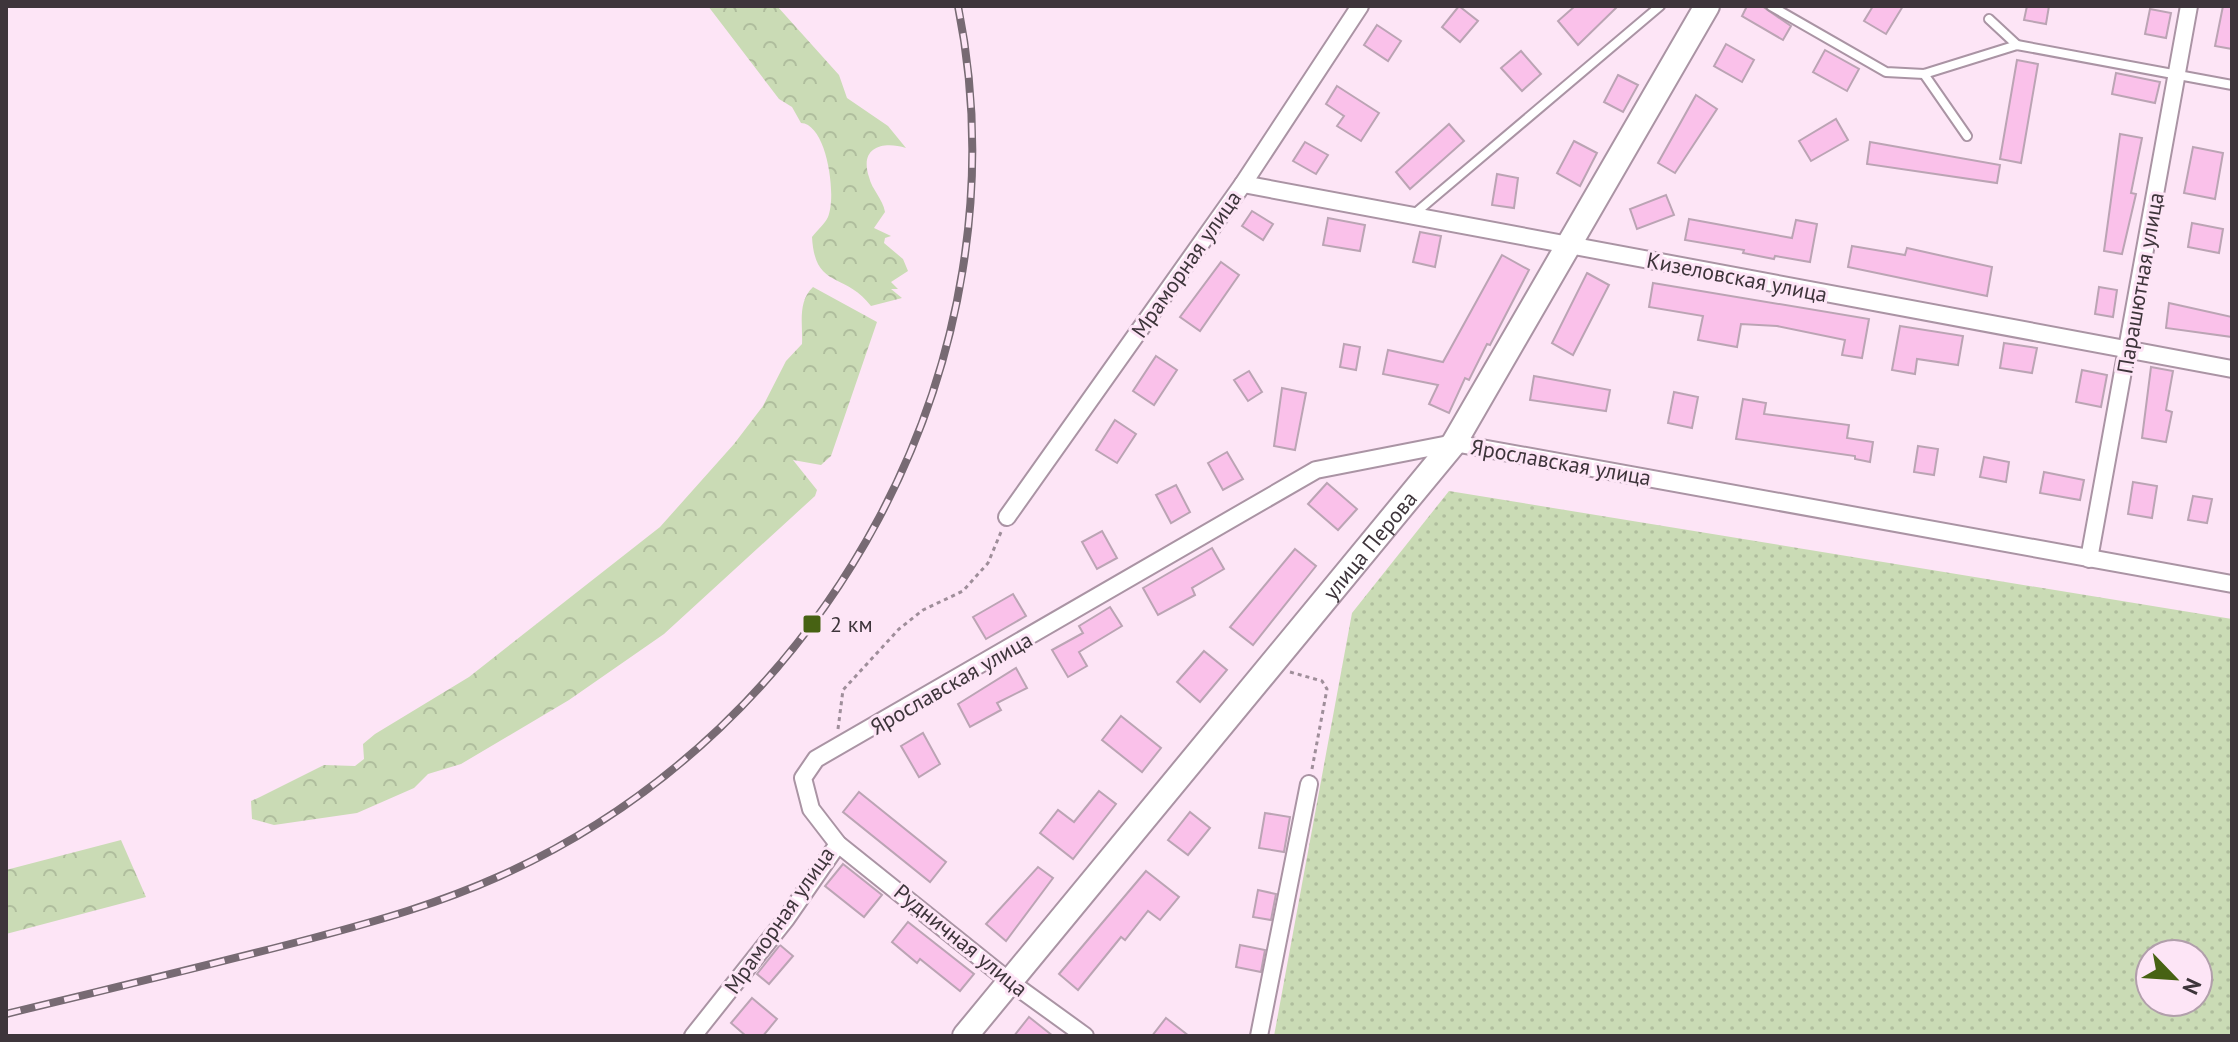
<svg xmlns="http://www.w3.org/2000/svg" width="2238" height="1042" font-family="'PT Sans',sans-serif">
<defs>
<pattern id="forest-crowns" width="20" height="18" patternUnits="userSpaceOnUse" patternTransform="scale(2)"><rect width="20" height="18" fill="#cadbb5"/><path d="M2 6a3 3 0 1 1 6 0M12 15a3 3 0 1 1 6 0" fill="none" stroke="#afbd9d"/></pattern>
<pattern id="park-dots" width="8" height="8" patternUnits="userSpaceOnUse" patternTransform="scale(2)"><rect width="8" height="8" fill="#cadbb5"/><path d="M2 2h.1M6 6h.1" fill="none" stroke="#afbd9d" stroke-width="1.8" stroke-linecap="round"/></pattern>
</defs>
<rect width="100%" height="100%" fill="#fde5f6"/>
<g fill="url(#forest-crowns)">
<path d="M708 6H777L839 75 847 98 888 126 906 148C883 141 859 147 869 177 872 190 883 199 885 212L874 228 891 236 885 238 884 243 903 259 908 271 891 282 898 289H891L902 298 871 306C844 271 815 290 812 237 817 230 825 224 828 217 837 196 827 124 801 123L792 107 779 99Z"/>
<path d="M813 287 877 322 831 456 821 465 793 460 817 490 815 496 664 634 569 700 461 764 428 774 414 788 357 813 274 825 252 819 251 801 260 797 324 765 355 766 364 759 363 744 375 734 469 677 660 527 734 444 763 406 786 361 802 344C803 325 797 302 813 287Z"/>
<path d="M121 840 146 897 6 934V870Z"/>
</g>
<path fill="url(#park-dots)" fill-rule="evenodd" d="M1449 491 2232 619V1036H1274L1352 613ZM2150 954H2198V1002H2150Z"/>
<g fill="#fac1ea" stroke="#bba4b4" stroke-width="2">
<path d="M1459 6 1478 21 1460 42 1442 27Z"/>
<path d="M1575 6H1618L1578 45 1558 21Z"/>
<path d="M1747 6H1762L1791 26 1783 40 1742 16Z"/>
<path d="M1873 6H1903L1886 34 1864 21Z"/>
<path d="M2027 6H2049L2046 24 2024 20Z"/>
<path d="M2223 6H2232V49L2215 46Z"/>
<path d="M2150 9 2171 13 2166 38 2145 34Z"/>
<path d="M1377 25 1401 41 1388 61 1364 45Z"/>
<path d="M1726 44 1754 60 1742 82 1714 66Z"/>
<path d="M1825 50 1859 69 1847 91 1813 72Z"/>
<path d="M1521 51 1541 74 1522 91 1501 68Z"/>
<path d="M2017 60 2038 64 2021 163 2000 159Z"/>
<path d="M2116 73 2160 82 2155 103 2112 94Z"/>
<path d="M1618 75 1638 85 1623 112 1604 102Z"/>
<path d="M1337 86 1379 113 1361 141 1337 126 1344 116 1326 104Z"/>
<path d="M1696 95 1717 109 1675 173 1658 163Z"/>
<path d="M1836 119 1848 140 1811 161 1799 141Z"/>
<path d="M1449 124 1464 141 1410 189 1396 172Z"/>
<path d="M2120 134 2142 138 2131 193 2136 194 2122 254 2104 251Z"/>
<path d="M1574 141 1597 153 1580 186 1557 173Z"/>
<path d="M1305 142 1328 155 1316 174 1293 161Z"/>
<path d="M1870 142 2000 165 1997 183 1867 164Z"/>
<path d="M2193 147 2223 153 2215 199 2184 193Z"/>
<path d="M1497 174 1518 178 1514 208 1492 205Z"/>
<path d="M1666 195 1674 215 1637 229 1630 209Z"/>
<path d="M1252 211 1273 224 1263 240 1242 226Z"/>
<path d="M1328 218 1365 225 1360 251 1323 245Z"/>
<path d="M1689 219 1792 238 1796 220 1817 224 1810 262 1775 256 1774 259 1743 253 1744 250 1685 240Z"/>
<path d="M2192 223 2223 229 2219 253 2188 247Z"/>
<path d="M1420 232 1441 236 1435 267 1413 262Z"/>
<path d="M1852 246 1905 255 1907 248 1992 267 1987 296 1848 267Z"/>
<path d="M1502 255 1529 270 1490 345 1487 344 1469 380 1465 378 1449 413 1429 404 1438 385 1383 374 1388 350 1443 362Z"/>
<path d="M1221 262 1239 275 1200 331 1180 317Z"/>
<path d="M1587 273 1609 285 1573 355 1552 343Z"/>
<path d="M1653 283 1869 319 1862 358 1842 355 1845 340 1777 326 1741 324 1737 347 1698 340 1703 316 1649 307Z"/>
<path d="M2099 287 2117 290 2113 317 2095 314Z"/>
<path d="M2169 303 2232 317V337L2166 328Z"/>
<path d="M1900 326 1963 336 1958 365 1917 359 1915 374 1892 370Z"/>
<path d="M2004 343 2037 348 2032 373 2000 368Z"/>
<path d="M1344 344 1360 347 1356 370 1340 367Z"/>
<path d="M1156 356 1177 370 1154 405 1133 391Z"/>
<path d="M2151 367 2173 371 2166 410 2172 412 2166 442 2142 438Z"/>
<path d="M2082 370 2107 375 2101 407 2076 402Z"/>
<path d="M1249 371 1262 392 1248 401 1234 380Z"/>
<path d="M1534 376 1610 390 1606 411 1530 400Z"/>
<path d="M1282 388 1306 393 1295 450 1274 446Z"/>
<path d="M1674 392 1698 397 1692 428 1668 423Z"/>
<path d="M1743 399 1766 403 1764 414 1849 425 1847 438 1873 442 1870 462 1855 459V456L1736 439Z"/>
<path d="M1115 420 1136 434 1117 463 1096 450Z"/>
<path d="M1918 446 1938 449 1934 475 1914 472Z"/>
<path d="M1227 452 1243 479 1223 490 1208 463Z"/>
<path d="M1984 457 2009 462 2006 482 1980 477Z"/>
<path d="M2044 472 2084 480 2080 500 2040 493Z"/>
<path d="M2133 482 2157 486 2152 518 2128 514Z"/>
<path d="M1327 483 1357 509 1338 530 1308 504Z"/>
<path d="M1176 485 1190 512 1171 523 1156 495Z"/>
<path d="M2193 496 2212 499 2207 523 2188 520Z"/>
<path d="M1102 531 1117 558 1097 569 1082 542Z"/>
<path d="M1212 548 1224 569 1192 588 1195 595 1158 615 1143 588Z"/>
<path d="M1295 549 1316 566 1253 645 1230 627Z"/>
<path d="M1013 594 1026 616 986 639 973 617Z"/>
<path d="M1110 607 1122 626 1079 652 1087 666 1068 677 1052 650 1083 633 1079 626Z"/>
<path d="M1204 651 1227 670 1200 702 1177 682Z"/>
<path d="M1016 668 1027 688 997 703 1001 710 970 727 958 704Z"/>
<path d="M1121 716 1161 748 1142 772 1102 740Z"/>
<path d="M923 733 940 764 919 777 901 746Z"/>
<path d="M1099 791 1116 804 1073 859 1040 833 1058 810 1074 822Z"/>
<path d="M859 792 946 862 930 882 843 812Z"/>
<path d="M1190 812 1210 828 1188 855 1168 840Z"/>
<path d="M1265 813 1290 817 1284 852 1259 848Z"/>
<path d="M843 864 882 895 864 917 825 886Z"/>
<path d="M1038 867 1053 878 1006 941 986 924Z"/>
<path d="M1146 871 1179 897 1160 920 1148 911 1125 940 1121 937 1078 990 1059 974Z"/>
<path d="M1258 890 1276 894 1271 920 1253 917Z"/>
<path d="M908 922 974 974 960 991 920 959 917 963 892 942Z"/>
<path d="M780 945 793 956 769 984 757 974Z"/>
<path d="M1240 945 1265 950 1261 972 1236 967Z"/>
<path d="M752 998 777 1019 763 1036H746L731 1023Z"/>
<path d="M1029 1017 1053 1036H1014Z"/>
<path d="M1166 1018 1189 1036H1152Z"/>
</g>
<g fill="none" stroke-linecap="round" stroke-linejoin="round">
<defs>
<g id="lane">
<path d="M1771 6 1886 72 1924 74 2017 45 2232 85"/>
<path d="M1989 19 2017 45"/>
<path d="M1924 74 1967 136"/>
<path d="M1413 215 1660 6"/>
</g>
<g id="street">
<path d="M1243 184 2232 369"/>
<path d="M1007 517 1243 184 1360 6"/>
<path d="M2089 559 2189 6"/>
<path d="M693 1036 786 919 838 844"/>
<path d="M1085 1036 1009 981 838 844 811 809 803 778 816 759 1316 470 1454 443 2232 584"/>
<path d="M1259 1036 1309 784"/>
</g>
<g id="secondary">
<path id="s1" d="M965 1036 1454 443 1707 6"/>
</g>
</defs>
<use href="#lane" stroke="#aa94a4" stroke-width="12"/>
<use href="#street" stroke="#aa94a4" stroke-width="20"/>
<use href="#secondary" stroke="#aa94a4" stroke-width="28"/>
<g stroke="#9f8e9a" stroke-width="3" stroke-dasharray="4 4" stroke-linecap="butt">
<path d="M1290 672 1322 681 1327 689 1312 769"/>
<path d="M838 729 843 690 899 629 923 610 963 591 988 563 1001 532"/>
</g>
<use href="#lane" stroke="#fff" stroke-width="8"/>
<use href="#street" stroke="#fff" stroke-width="16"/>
<use href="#secondary" stroke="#fff" stroke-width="24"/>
<defs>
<path id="rail" d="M6 1014C108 989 211 965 313 938 377 921 440 903 500 876 828 729 1029 360 958 6"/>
</defs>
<use href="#rail" stroke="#776a73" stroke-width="8"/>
<use href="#rail" stroke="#fde5f6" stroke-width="5" stroke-dasharray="15" stroke-linecap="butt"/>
</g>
<rect fill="#476213" stroke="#fde5f6" stroke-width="3" x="802" y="614" width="20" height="20" rx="4"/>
<g text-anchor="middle" stroke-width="6" stroke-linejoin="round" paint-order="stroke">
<g font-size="22" fill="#3e353b" stroke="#fde5f6">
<text transform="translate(1186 264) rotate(-55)" y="8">Мраморная улица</text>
<text transform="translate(1737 277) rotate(11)" y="8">Кизеловская улица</text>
<text transform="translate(2140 283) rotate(-80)" y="8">Парашютная улица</text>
<text transform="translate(1561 462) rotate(10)" y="8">Ярославская улица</text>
<text dy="8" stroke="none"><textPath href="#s1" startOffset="636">улица Перова</textPath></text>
<text transform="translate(951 683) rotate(-30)" y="8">Ярославская улица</text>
<text transform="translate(779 920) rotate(-55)" y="8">Мраморная улица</text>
<text transform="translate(961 940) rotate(39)" y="8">Рудничная улица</text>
</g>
<g font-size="22" fill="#3e353b" stroke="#fde5f6" text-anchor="start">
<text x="830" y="632">2 км</text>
</g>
</g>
<rect width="2238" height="1042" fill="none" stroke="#3e353b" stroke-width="16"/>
<g transform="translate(2174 978) rotate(115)"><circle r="38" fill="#fde5f6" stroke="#b19fab" stroke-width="2"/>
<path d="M0-6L14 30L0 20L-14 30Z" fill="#476213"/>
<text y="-12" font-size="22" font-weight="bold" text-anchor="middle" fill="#3e353b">N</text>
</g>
</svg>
